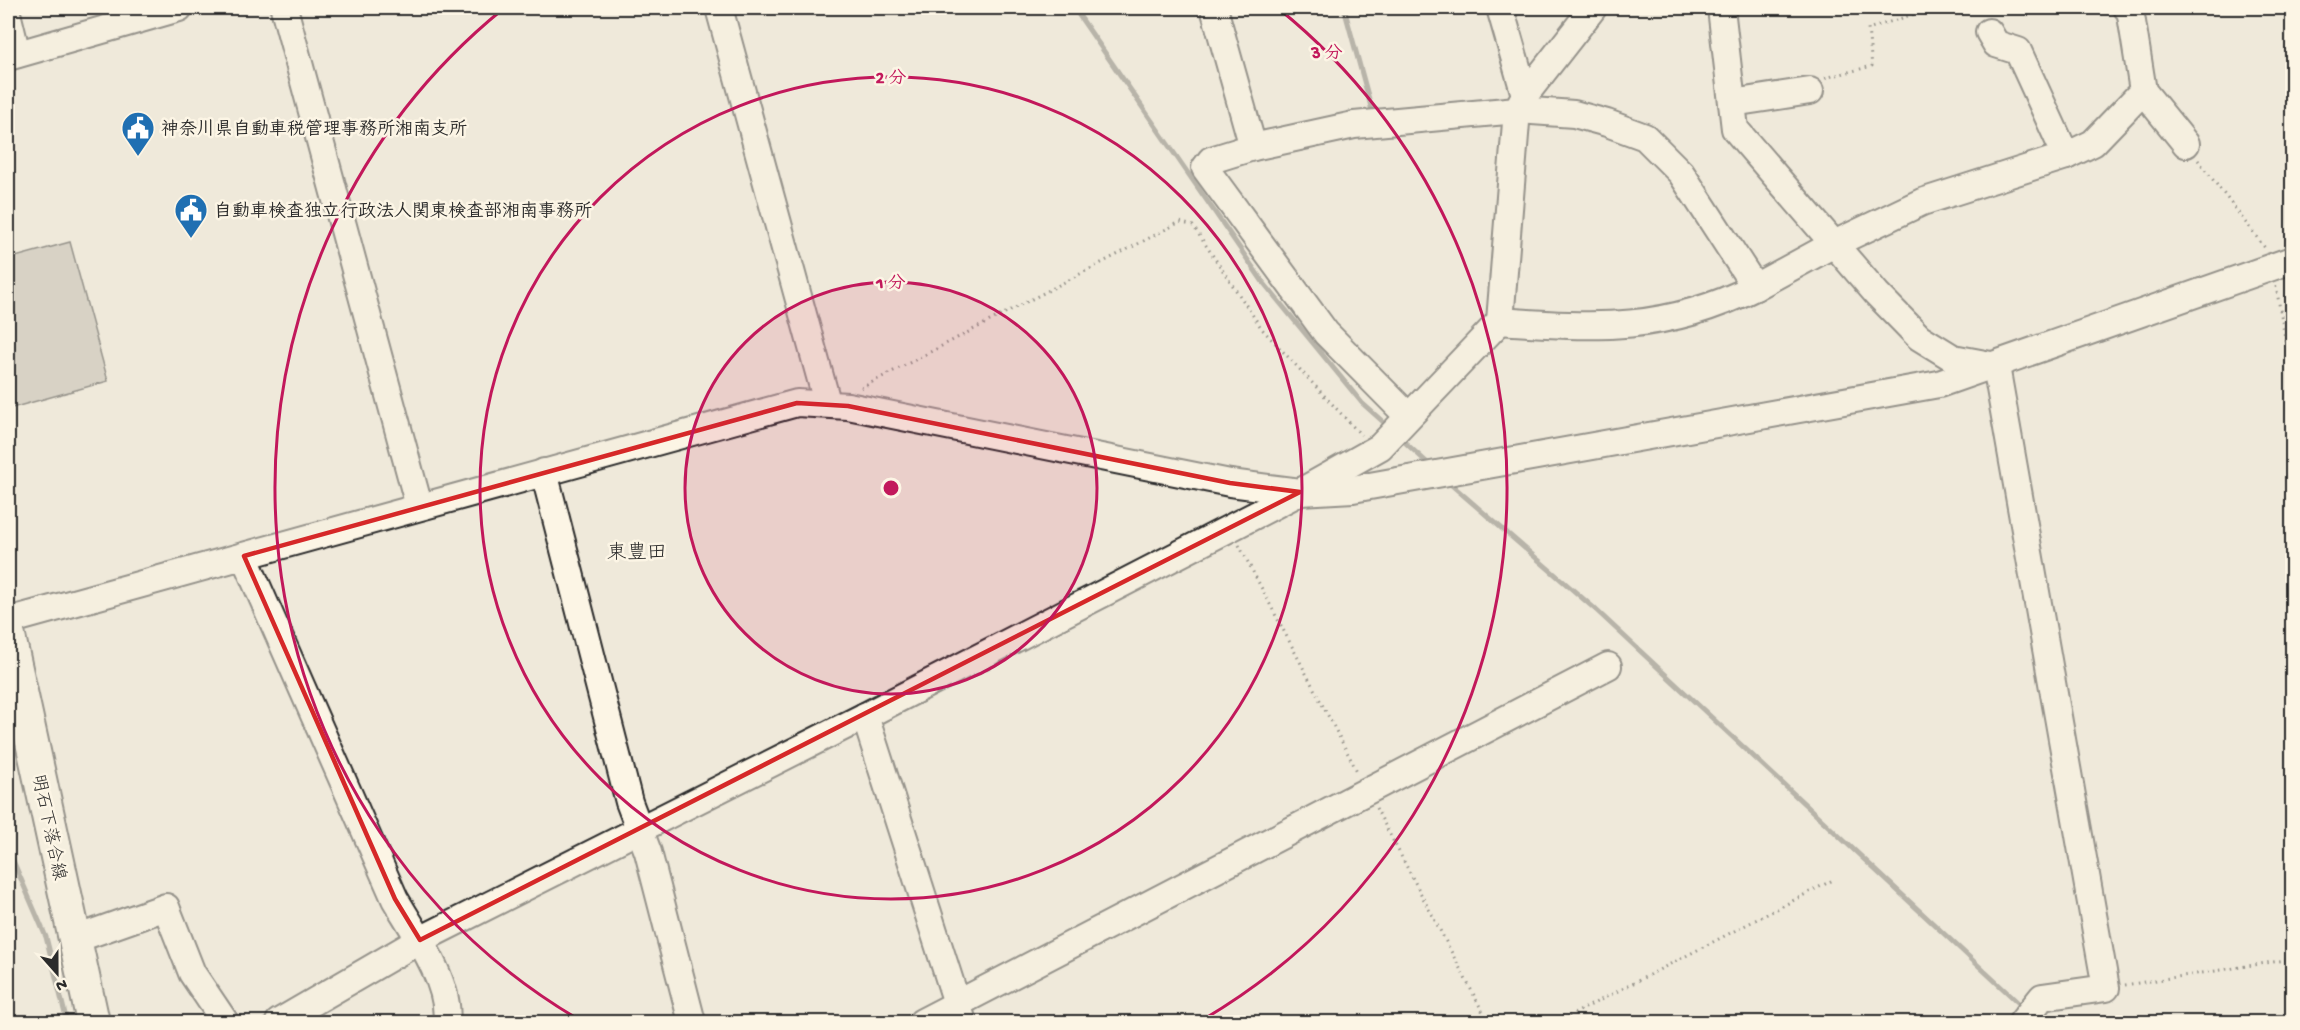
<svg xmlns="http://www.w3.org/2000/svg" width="2300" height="1030" font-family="'Gochi Hand','Klee One',sans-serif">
<rect width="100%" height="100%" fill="#efe9da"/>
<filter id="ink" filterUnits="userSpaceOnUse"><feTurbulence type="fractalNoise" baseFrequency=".0167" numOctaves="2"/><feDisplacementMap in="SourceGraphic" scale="12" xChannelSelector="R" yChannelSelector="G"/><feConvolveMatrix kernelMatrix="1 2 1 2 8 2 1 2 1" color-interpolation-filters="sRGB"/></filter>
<g filter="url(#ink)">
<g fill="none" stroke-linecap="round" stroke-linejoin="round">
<g stroke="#75736d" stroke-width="5">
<path d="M1074 8 1263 282 1362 403 1390 428"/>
<path d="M1344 8 1373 114"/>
<path d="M1399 437 1432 467"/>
<path d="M1447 481 1595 609 2025 1009"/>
<path d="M8 849 46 937 67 1022"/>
</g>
</g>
<path fill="#bcb7ac" stroke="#2b2b2b" stroke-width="1.5" d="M70 242 108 381 8 409V259Z"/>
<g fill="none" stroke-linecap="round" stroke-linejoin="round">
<defs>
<g id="minor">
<path d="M284 8 419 506"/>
<path d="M719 8 827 402"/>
<path d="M1214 8 1253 147 1354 125 1517 110 1574 114 1607 123 1645 137 1681 173 1755 287C1666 332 1597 328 1500 321"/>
<path d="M1721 8 1735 129 1877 294 1919 337 1953 358 1996 366 2106 988 2042 997 2022 1022"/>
<path d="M2127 8 2130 9 2143 91 2186 144"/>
<path d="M8 17 17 54"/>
<path d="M1989 32 1996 44 2018 51 2066 156"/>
<path d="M8 57 179 8"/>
<path d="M1525 95 1593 8"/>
<path d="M1732 103 1810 91"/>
<path d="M1253 147 1211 160 1205 168 1326 333 1408 416"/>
<path d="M1755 287 1834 244 1922 202 2066 156 2093 143 2143 91"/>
<path d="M544 472 629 802 648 852 692 1022"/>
<path d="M244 556 395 899C414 931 452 985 446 1022"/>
<path d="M8 621 797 403 848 406 1230 483 1300 492 1353 489 1939 384 2292 260"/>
<path d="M865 716 963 1022"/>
<path d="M73 940 166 907 192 973 225 1022"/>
<path d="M279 1022 420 940 865 716 1300 492 1380 447 1500 321 1517 110 1525 95 1500 8"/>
<path d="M922 1022 1608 666"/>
</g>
<path id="major" d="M8 632 93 1022"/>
</defs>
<use href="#minor" stroke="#2b2b2b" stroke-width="30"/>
<use href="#major" stroke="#2b2b2b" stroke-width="36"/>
<g stroke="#2b2b2b" stroke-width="3" stroke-dasharray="1.5 4.5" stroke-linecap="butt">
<path d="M1825 78 1872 66 1868 29 1933 8"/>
<path d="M2198 160 2265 248"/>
<path d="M2276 286 2292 379"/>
<path d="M861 388 1180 222 1193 226 1262 329 1361 435"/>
<path d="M1239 545 1358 773"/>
<path d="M1376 808 1488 1022"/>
<path d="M2125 985 2292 959"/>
<path d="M1558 1022 1833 880"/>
</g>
<use href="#minor" stroke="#fcf5e5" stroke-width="26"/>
<use href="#major" stroke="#fcf5e5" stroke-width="32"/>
</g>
</g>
<path d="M0 0H2300V1030H0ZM797 403 848 406 1230 483 1300 492 420 940 395 899 244 556Z" fill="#efe9da" fill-opacity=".55" fill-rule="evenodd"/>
<path fill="none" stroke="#d62828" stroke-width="4.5" stroke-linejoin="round" d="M797 403 848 406 1230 483 1300 492 420 940 395 899 244 556Z"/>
<circle cx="891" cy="488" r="206" fill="#c2185b" fill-opacity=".12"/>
<g fill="none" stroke="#c2185b" stroke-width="3">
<circle cx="891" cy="488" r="206"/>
<circle cx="891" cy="488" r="411"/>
<path d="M583 1022A617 617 0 0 1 503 9M1279 9A617 617 0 0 1 1199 1022"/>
</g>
<defs>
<symbol id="civic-pin" viewBox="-11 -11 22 30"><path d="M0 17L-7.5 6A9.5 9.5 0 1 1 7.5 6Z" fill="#1f6fb2" stroke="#fcf5e5"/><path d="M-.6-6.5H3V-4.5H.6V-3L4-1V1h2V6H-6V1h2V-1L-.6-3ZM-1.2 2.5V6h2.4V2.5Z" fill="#fff"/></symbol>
</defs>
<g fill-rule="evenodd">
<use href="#civic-pin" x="119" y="109" width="38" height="52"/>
<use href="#civic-pin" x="172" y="191" width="38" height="52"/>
</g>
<g text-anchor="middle" stroke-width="5" stroke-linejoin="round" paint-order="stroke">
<g font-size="18" font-weight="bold" fill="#2b2b2b" stroke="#fcf5e5" text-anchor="start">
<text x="161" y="134">神奈川県自動車税管理事務所湘南支所</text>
<text x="214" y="216">自動車検査独立行政法人関東検査部湘南事務所</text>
</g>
<g font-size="18" fill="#2b2b2b" stroke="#fcf5e5">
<text transform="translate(50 827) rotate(78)" y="6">明石下落合線</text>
</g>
<g font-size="20" fill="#2b2b2b" stroke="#fcf5e5">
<text x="637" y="558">東豊田</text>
</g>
</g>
<circle cx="891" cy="488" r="9" fill="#c2185b" stroke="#fcf5e5" stroke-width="3"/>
<g font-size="18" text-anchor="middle" font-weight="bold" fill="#c2185b" stroke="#fcf5e5" stroke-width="5" stroke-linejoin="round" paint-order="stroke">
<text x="1327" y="58">3 分</text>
<text x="891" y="83">2 分</text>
<text x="891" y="288">1 分</text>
</g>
<rect width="2300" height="1030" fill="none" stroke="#fcf5e5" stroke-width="30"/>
<rect x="15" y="15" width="2270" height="1000" fill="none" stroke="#2b2b2b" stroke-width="2" filter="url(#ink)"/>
<g transform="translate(57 973) rotate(159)" stroke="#fcf5e5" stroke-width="4.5" paint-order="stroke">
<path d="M0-4.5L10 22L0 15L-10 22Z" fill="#2b2b2b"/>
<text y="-9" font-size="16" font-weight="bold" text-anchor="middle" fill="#2b2b2b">N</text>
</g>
</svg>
